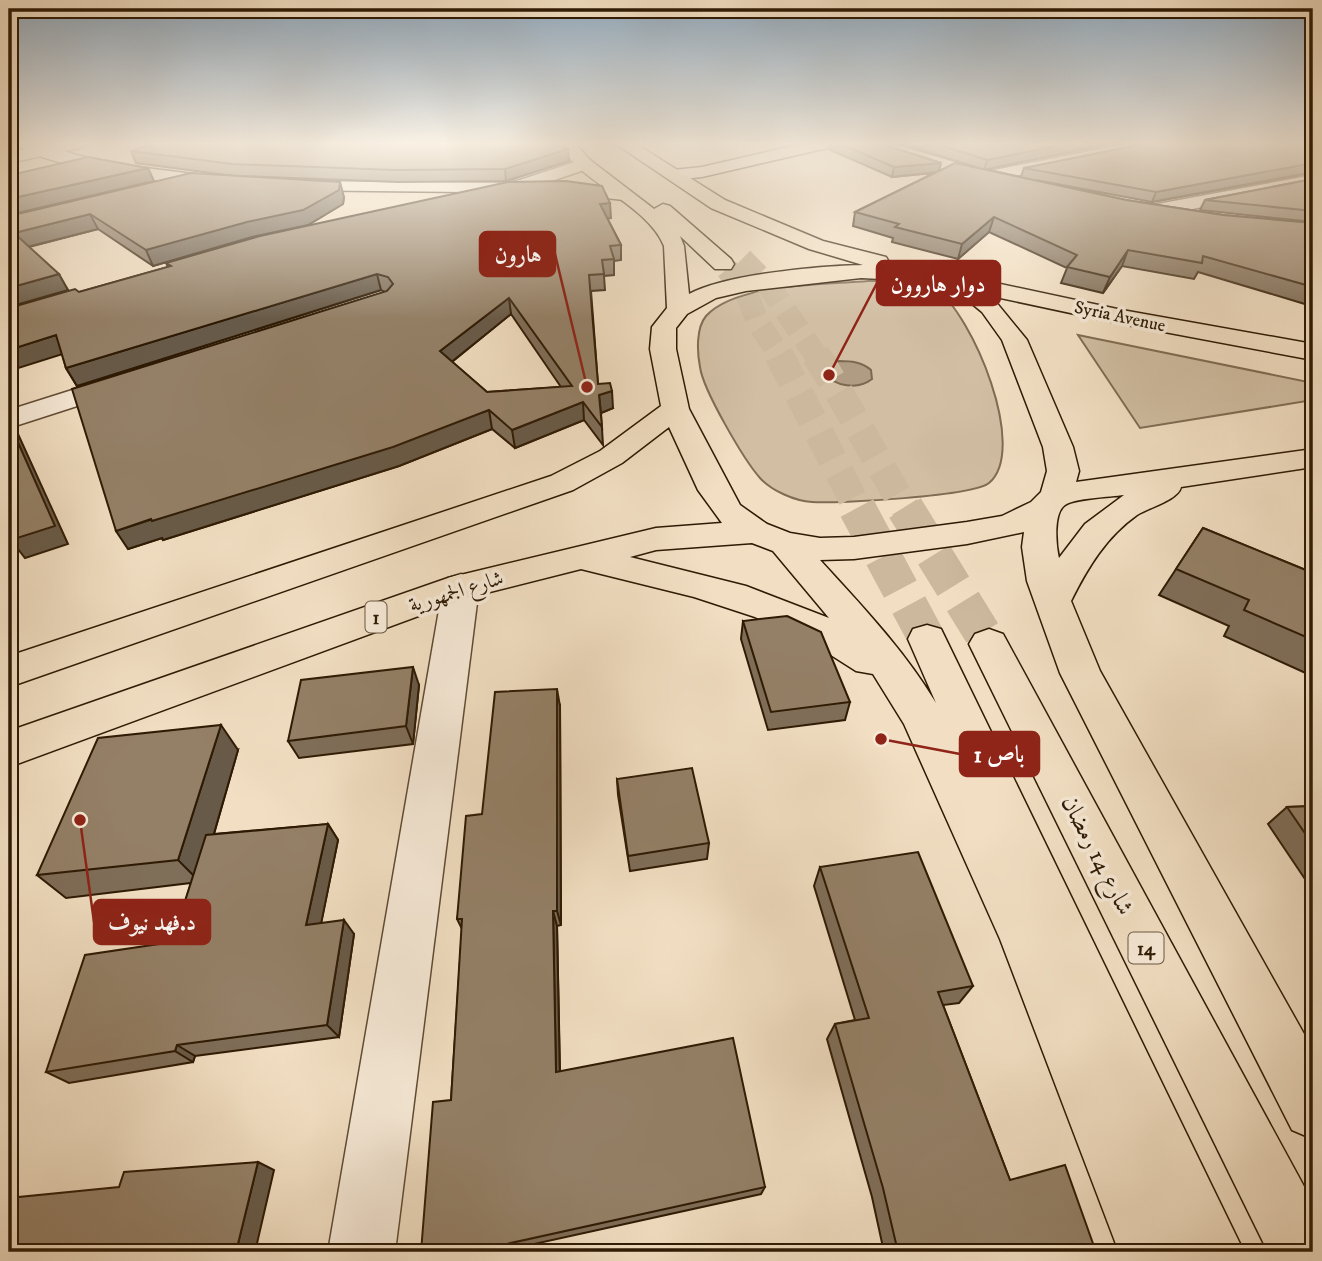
<svg xmlns="http://www.w3.org/2000/svg" width="1322" height="1261" font-family="'IM FELL DW Pica',Amiri,serif">
<rect width="100%" height="100%" fill="#f2dfc3"/>
<filter id="stains"><feTurbulence type="fractalNoise" baseFrequency=".00286" numOctaves="4"/><feColorMatrix values="0 0 0 0 .2 0 0 0 0 .09 0 0 0 0 .02 0 0 0 .5 -.17"/></filter>
<radialGradient id="worn" r=".72"><stop offset=".6" stop-color="#630" stop-opacity="0"/><stop offset="1" stop-color="#630" stop-opacity=".3"/></radialGradient>
<g fill="#d1bea3" stroke="#806c54" stroke-width="2">
<path d="M868 281C889 281 918 277 936 289 972 314 1029 449 989 483 974 496 837 504 812 502 795 501 772 491 760 478 744 460 703 390 700 367 697 352 696 328 706 316 736 283 825 285 868 281Z"/>
<path d="M1078 335 1313 383V400L1140 428Z"/>
</g>
<path fill="#af9c82" stroke="#7b6850" stroke-width="2" d="M839 361C851 361 862 362 871 370L872 379C858 390 834 387 824 372L825 368Z"/>
<g fill="none" stroke-linecap="round" stroke-linejoin="round">
<g stroke="#cbb89d" stroke-width="23" stroke-dasharray="23 11" stroke-linecap="butt">
<path d="M742 259 769 286 817 357"/>
<path d="M727 269 746 292 758 323 781 357"/>
</g>
<g stroke="#cbb89d" stroke-width="29" stroke-dasharray="29 15" stroke-linecap="butt">
<path d="M779 355 858 509"/>
<path d="M816 355C849 406 875 459 906 509"/>
</g>
<g stroke="#cbb89d" stroke-width="37" stroke-dasharray="37 18" stroke-linecap="butt">
<path d="M857 508 927 639"/>
<path d="M905 508 989 644"/>
</g>
<defs>
<g id="street">
<path d="M59 142H92L84 147 9 163V153Z"/>
<path d="M1134 142H1169L1161 147 985 182 976 177 985 172Z"/>
<path d="M584 159 590 160 592 164 590 168 531 188 482 200 473 194 476 190 520 180Z"/>
<path d="M1313 175V185L1152 217 1142 211 1152 205Z"/>
<path d="M126 373 136 375 139 381 136 387 9 428V410Z"/>
<path d="M461 574 474 578 479 587 395 1252H328L443 587 448 578Z"/>
</g>
<g id="secondary">
<path d="M14 142H38L76 155 122 165 225 178 234 183 225 188C182 184 43 170 14 142Z"/>
<path d="M810 142H842L840 145 702 177 673 180 664 175 673 170 702 167Z"/>
<path d="M862 142H887L1002 176 1005 180 996 185 939 171Z"/>
<path d="M289 181 559 183 624 188 633 194 624 200 559 193 283 190 280 186 283 182Z"/>
</g>
<g id="primary">
<path d="M557 142H574L590 160 654 209 663 204 670 206 731 259 734 264 731 269H715L680 236 684 246 689 294C726 274 820 266 863 265L809 249 711 208 613 142H633L725 200 823 241 886 257 889 262 886 266 928 268 956 278 963 276 1122 310 1313 344V360L1122 324 991 296 1027 340 1073 447 1079 471 1076 482 1313 449V467L1181 487C1178 500 1150 507 1137 515 1106 537 1088 567 1071 601L1100 671 1313 1050V1139L1292 1130 1060 673 1027 581 1022 547 1024 532 967 544 854 559 820 560C862 606 904 650 936 703L908 639 913 629 927 625 941 629 1244 1252H1119L1000 939 904 724 873 674 856 671 823 650 755 617 694 597 581 569 470 597 9 767V731L448 578 656 528 722 523 698 490 669 427 622 463 573 490 9 687V656L551 476 600 451 661 406 650 349 652 327 667 308 664 246C651 213 604 191 579 168 571 161 564 151 557 142ZM861 278 924 281 965 298 982 312 1002 340 1043 447 1047 471 1041 492 1031 502 1002 516 967 522 854 537 820 538 790 533 767 524 740 505 689 409 676 349V328L687 314 716 298 746 291ZM1124 495 1085 524 1059 558C1056 545 1053 513 1065 505 1074 498 1111 497 1124 495ZM752 543 773 551 829 618 746 586 630 557 656 550Z"/>
<path d="M989 629 1003 634 1313 1203V1252H1268L969 644 975 634Z"/>
</g>
</defs>
<use href="#street" stroke="#5f4b34" stroke-width="3"/>
<use href="#secondary" stroke="#2e1a04" stroke-width="3"/>
<use href="#primary" stroke="#2e1a04" stroke-width="3"/>
<use href="#street" fill="#f7ead8" fill-rule="evenodd"/>
<use href="#secondary" fill="#f7ead8" fill-rule="evenodd"/>
<use href="#primary" fill="#f2dfc3" fill-rule="evenodd"/>
</g>
<g fill="#7f6e59" stroke="#2e1a04" stroke-width="2" fill-rule="evenodd">
<path d="M831 142H875L941 163 939 171 979 168 897 142H1118L985 169 1021 177 1024 168 1313 142V173L1152 202 1036 180 1126 200 1223 215 1313 223V296L1305 304 1198 272 1194 279 1122 266 1103 293 1061 283 1067 268 989 232 958 259 892 242 893 238 853 226 855 212 934 173 892 177 830 150Z"/>
<path d="M131 151 569 161 506 181 398 182 243 176 344 197 343 204 308 225 252 237 153 266 98 229 29 247 68 290 9 307V216L234 176 136 163Z"/>
<path d="M1313 179V222L1200 210 1205 200Z"/>
<path d="M607 218 621 245V260L614 261V275L604 276 605 290 591 291 598 384 613 408 601 413 603 445 584 420 515 448 492 429 399 466 163 540 162 538 128 549 385 292 381 290 77 386 66 368 62 354 79 292 168 267 166 263 260 236 611 218ZM511 314 561 387 487 392 452 362Z"/>
<path d="M1203 528 1313 573V672L1310 675 1224 636 1229 626 1159 595Z"/>
<path d="M743 621 850 702 845 720 768 730 741 639Z"/>
<path d="M419 685 413 744 299 758 288 741Z"/>
<path d="M560 706 561 925 557 926 560 1071 765 1187 761 1194 498 1252H421L451 1100 462 929 457 919 482 814Z"/>
<path d="M238 750 214 834 328 824 338 840 321 923 354 934 339 1037 195 1056 193 1062 69 1083 46 1072 172 942 191 883 66 898 37 875Z"/>
<path d="M617 779 709 843 707 859 630 871 618 795Z"/>
<path d="M1313 806V891L1268 824 1287 807Z"/>
<path d="M820 867 973 986 959 1003 943 1005 1010 1180 1096 1252H884L872 1197 827 1039 835 1024 855 1020 814 886Z"/>
</g>
<g fill="#685a48" stroke="#2e1a04" stroke-width="2">
<path d="M1075 142H1118L984 170 987 160Z"/>
<path d="M568 149 569 161 506 181 505 169Z"/>
<path d="M941 163 938 172 892 177 894 167Z"/>
<path d="M1313 163V172L1152 202 1156 192Z"/>
<path d="M148 168 154 181 9 215V199Z"/>
<path d="M340 182 344 197 343 204 308 225 252 237 153 266 146 250Z"/>
<path d="M610 203 611 218 601 219 600 204Z"/>
<path d="M90 214 98 229 23 248 14 233Z"/>
<path d="M994 217 989 232 958 259 962 244Z"/>
<path d="M1128 250 1122 266 1103 293 1110 277Z"/>
<path d="M59 274 68 290 9 307V288Z"/>
<path d="M377 274 381 290 77 386 66 368Z"/>
<path d="M1313 291V296L1305 304Z"/>
<path d="M509 298 511 314 444 368 440 351Z"/>
<path d="M56 335 66 353 9 371V350Z"/>
<path d="M612 391 613 408 601 413 599 395Z"/>
<path d="M583 402 584 420 515 448 512 430Z"/>
<path d="M489 410 492 429 399 466 163 540 162 538 128 549 116 531Z"/>
<path d="M9 420 18 434 68 544 25 558 11 540Z"/>
<path d="M413 667 419 685 413 744 406 726Z"/>
<path d="M557 689 560 706 561 925 557 911Z"/>
<path d="M221 725 238 750 200 882 178 860Z"/>
<path d="M328 824 338 840 318 939 306 925Z"/>
<path d="M553 911 557 926 560 1082 556 1072Z"/>
<path d="M344 920 354 934 339 1037 327 1025Z"/>
<path d="M177 1045 195 1056 193 1062 175 1051Z"/>
<path d="M258 1162 274 1170 255 1252H236Z"/>
</g>
<g fill="#948067" stroke="#2e1a04" stroke-width="2" fill-rule="evenodd">
<path d="M159 142H557L568 149 505 169 395 170 232 164 131 151Z"/>
<path d="M836 142H875L941 163 894 167Z"/>
<path d="M930 142H1075L987 160Z"/>
<path d="M1153 142H1313V163L1156 192 1024 168Z"/>
<path d="M88 157 148 168 9 199V173L11 175Z"/>
<path d="M955 163 1126 200 1223 215 1313 223V287L1203 256 1202 263 1128 250 1110 277 1067 267 1077 255 994 217 962 244 895 227 899 224 855 212Z"/>
<path d="M191 173 340 182 339 190 303 210 247 222 146 250 90 214 14 233 59 274 9 288V216Z"/>
<path d="M1313 179V211L1205 200Z"/>
<path d="M566 181 602 186 610 203 600 204 621 245 610 246 614 259 602 260 604 274 589 275 598 384 610 383 612 391 599 395 602 427 583 402 512 430 489 410 393 447 152 521 151 519 116 531 72 389 387 291 393 284 388 277 377 274 66 368 56 335 9 350V308L75 289 79 292 171 266 166 263 260 236 508 182ZM509 298 572 386 487 392 440 351Z"/>
<path d="M9 422 55 526 11 540 9 515Z"/>
<path d="M1203 528 1313 573V640L1244 610 1249 600 1176 569Z"/>
<path d="M787 616 821 632 850 702 771 712 743 621Z"/>
<path d="M413 667 406 726 288 741 301 680Z"/>
<path d="M557 689V911H553L556 1072 733 1038 765 1187 470 1252H421L433 1102 451 1100 462 919H457L466 816 482 814 495 692Z"/>
<path d="M221 725 178 860 37 875 98 738Z"/>
<path d="M692 768 709 843 628 856 617 779Z"/>
<path d="M1313 806V845L1287 807Z"/>
<path d="M328 824 306 925 344 920 327 1025 177 1045 175 1051 46 1072 85 955 172 942 206 835Z"/>
<path d="M918 852 973 986 938 992 1010 1180 1065 1165 1096 1252H898L883 1188 835 1024 869 1018 820 867Z"/>
<path d="M258 1162 236 1252H9V1198L119 1187 124 1172Z"/>
</g>
<linearGradient id="sky" x2="0" y2="1"><stop stop-color="#91aabf"/><stop offset="0.45" stop-color="#f9f1e4"/><stop offset="1" stop-color="#f9f1e4" stop-opacity="0"/></linearGradient>
<rect width="1322" height="319" fill="url(#sky)"/>
<g text-anchor="middle" stroke-width="7" stroke-linejoin="round" paint-order="stroke">
<g font-size="18" fill="#2e1a04" stroke="#f7ead8">
<text transform="translate(1120 316) rotate(12)" y="6">Syria Avenue</text>
</g>
<g fill="#f7ead8" stroke="#6a5844" stroke-width="2">
<rect x="365.5" y="601.5" width="21" height="31" rx="5"/>
<rect x="1128.5" y="932.5" width="35" height="31" rx="5"/>
</g>
<g font-size="19" font-weight="bold" fill="#2e1a04">
<text x="376" y="624">1</text>
<text x="1146" y="955">14</text>
</g>
<g font-size="21" fill="#2e1a04" stroke="#f7ead8">
<text transform="translate(456 591) rotate(-17)" y="7">شارع الجمهورية</text>
</g>
<g font-size="24" fill="#2e1a04" stroke="#f7ead8">
<text transform="translate(1098 855) rotate(63)" y="8">شارع 14 رمضان</text>
</g>
</g>
<path fill="none" stroke="#8f2418" stroke-width="2.5" d="M587 387L555 254M829 375L877 283M881 739L960 754M80 820L94 922"/>
<g fill="#8f2418" stroke="#f7ead8" stroke-width="2.5">
<circle cx="587" cy="387" r="7"/>
<circle cx="829" cy="375" r="7"/>
<circle cx="881" cy="739" r="7"/>
<circle cx="80" cy="820" r="7"/>
</g>
<g fill="#8f2418" stroke="#8f2418" stroke-width="2.5">
<rect x="480" y="232" width="75" height="44" rx="7"/>
<rect x="877" y="261" width="123" height="44" rx="7"/>
<rect x="960" y="732" width="79" height="44" rx="7"/>
<rect x="94" y="900" width="116" height="44" rx="7"/>
</g>
<g font-size="23" text-anchor="middle" font-weight="bold" fill="#fff">
<text x="518" y="262">هارون</text>
<text x="938" y="292">دوار هاروون</text>
<text x="999" y="762">باص 1</text>
<text x="152" y="930">د.فهد نيوف</text>
</g>
<rect width="1322" height="1261" fill="none" stroke="#f2dfc3" stroke-width="35"/>
<rect x="10" y="10" width="1301" height="1240" fill="none" stroke="#2e1a04" stroke-width="3.5"/>
<rect x="18" y="18" width="1287" height="1226" fill="none" stroke="#2e1a04" stroke-width="2"/>
<rect width="100%" height="100%" filter="url(#stains)"/>
<rect width="100%" height="100%" fill="url(#worn)"/>
</svg>
